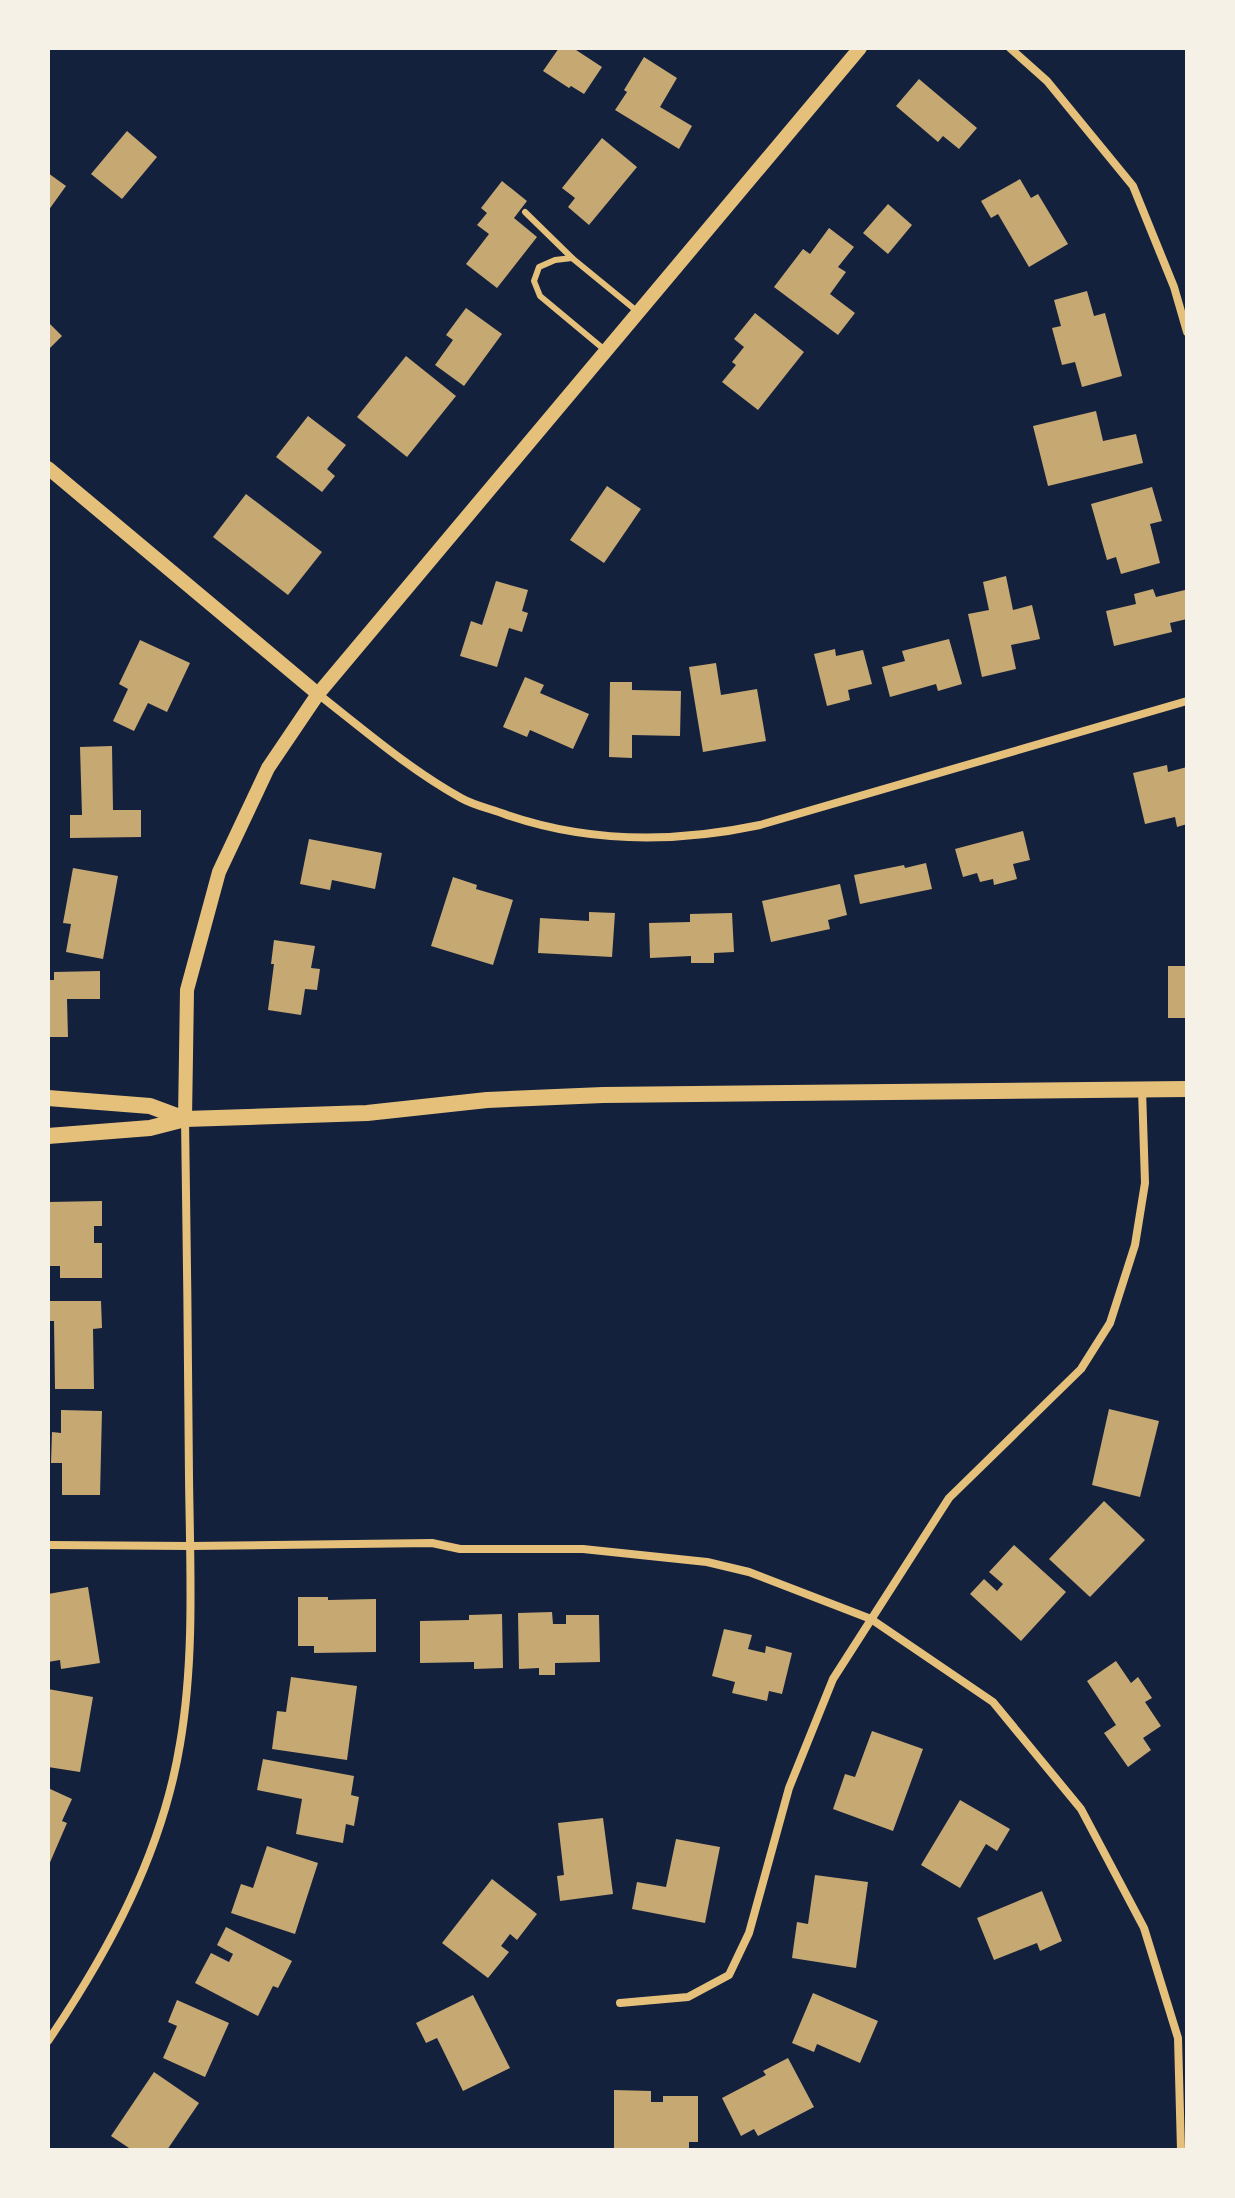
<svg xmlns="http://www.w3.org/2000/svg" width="1235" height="2198" font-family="Bitter,serif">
<rect width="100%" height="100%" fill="#14213d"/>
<g fill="#c6a872">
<path d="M559 48H573L602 67 584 94 571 86 569 88 543 71Z"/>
<path d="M644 57 677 78 660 107 692 126 679 149 615 110 627 92 624 90Z"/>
<path d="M919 79 977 128 959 149 943 136 938 142 896 106Z"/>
<path d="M127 131 157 157 122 199 91 174Z"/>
<path d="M602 138 637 167 589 225 568 207 575 198 562 188Z"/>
<path d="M48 173 66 186 48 211Z"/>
<path d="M1020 179 1031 198 1038 194 1068 244 1029 267 998 214 991 218 981 201Z"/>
<path d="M502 181 527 201 514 218 537 237 497 288 466 264 489 234 477 225 487 213 481 208Z"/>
<path d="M888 204 912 225 888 254 863 233Z"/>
<path d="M829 228 854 247 838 267 846 272 830 294 855 313 838 335 774 287 803 249 810 254Z"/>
<path d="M1087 291 1094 316 1105 313 1122 376 1082 387 1075 362 1062 365 1052 328 1061 326 1054 300Z"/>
<path d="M466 308 502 334 464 386 435 365 453 340 446 335Z"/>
<path d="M755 313 804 352 758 410 722 382 736 365 732 362 744 347 734 339Z"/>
<path d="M48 322 62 336 48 350Z"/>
<path d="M406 356 456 396 407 457 357 417Z"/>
<path d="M1096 411 1103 441 1136 434 1143 463 1048 486 1033 426Z"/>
<path d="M308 416 346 445 327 469 335 476 322 492 276 457Z"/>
<path d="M607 486 641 509 604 563 570 540Z"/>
<path d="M1152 487 1162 521 1150 524 1160 563 1121 574 1116 557 1107 560 1091 504Z"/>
<path d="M246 494 322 552 288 595 213 537Z"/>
<path d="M1006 576 1013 610 1032 605 1040 639 1011 645 1016 669 982 677 968 614 989 610 983 582Z"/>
<path d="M496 581 528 590 522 611 528 613 522 632 509 628 497 667 460 656 471 621 482 625Z"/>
<path d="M1153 589 1156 597 1185 590 1187 619 1170 623 1172 632 1114 646 1106 611 1136 604 1134 594Z"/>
<path d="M949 639 962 684 938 691 936 684 890 697 882 667 905 661 902 651Z"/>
<path d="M140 640 190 663 167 712 148 703 134 731 113 721 128 689 119 684Z"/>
<path d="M835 649 836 656 863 650 872 684 848 690 850 700 827 706 814 654Z"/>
<path d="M716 663 721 695 757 689 766 741 703 752 689 667Z"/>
<path d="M525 677 544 685 540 693 589 714 573 749 530 730 527 737 503 727Z"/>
<path d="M610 682H632V690L681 691 680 736 632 735V758L609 757Z"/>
<path d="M112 746 113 810H141V837L70 838V815H82L80 747Z"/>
<path d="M1167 765 1168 772 1187 767V824L1177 827 1175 817 1145 824 1133 773Z"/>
<path d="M1023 831 1030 860 1013 864 1017 879 994 885 993 879 980 882 977 873 963 877 955 849Z"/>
<path d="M309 839 382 853 375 889 332 880 330 890 300 884Z"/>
<path d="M926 863 932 889 860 904 854 875 904 865 905 868Z"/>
<path d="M73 868 118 876 103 959 66 952 71 924 63 923Z"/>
<path d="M453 877 477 885 476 889 513 900 493 965 431 946Z"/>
<path d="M840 884 847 915 828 920 830 929 771 942 762 901Z"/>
<path d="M589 912 615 913 612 957 538 953 540 918 589 921Z"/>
<path d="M732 913 734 952 714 953V963H691V956L650 958 649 923 690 922V914Z"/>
<path d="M274 940 315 946 311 968 320 969 317 990 305 989 301 1015 268 1010 274 964H271Z"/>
<rect x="1168" y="966" width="19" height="52"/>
<path d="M100 971V999H67L68 1037H48V980H54V972Z"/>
<path d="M102 1201V1226H94V1243H102V1278H60V1266H48V1202Z"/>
<path d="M48 1301H101L102 1328 93 1329 94 1389H55L54 1321H48Z"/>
<path d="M1109 1409 1159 1421 1140 1497 1092 1485Z"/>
<path d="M61 1410 102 1411 100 1495H62V1463H51L52 1432 61 1433Z"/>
<path d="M1104 1501 1145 1540 1090 1597 1049 1559Z"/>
<path d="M1014 1545 1066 1592 1021 1641 970 1594 984 1579 997 1591 1003 1584 989 1572Z"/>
<path d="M88 1587 100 1663 61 1669 60 1660 48 1662V1594Z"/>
<path d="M298 1597H328V1600L376 1599V1652L314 1653V1646H298Z"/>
<path d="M552 1612 553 1624H566V1615H599L600 1662 555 1663V1675H539V1668L519 1669 518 1613Z"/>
<path d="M502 1614 503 1668 474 1669V1662L420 1663V1621L469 1620V1615Z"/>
<path d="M724 1629 752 1635 748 1649 765 1653 766 1646 792 1653 782 1694 769 1691 767 1701 732 1693 735 1682 712 1676Z"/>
<path d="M1116 1661 1131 1683 1138 1677 1152 1698 1145 1702 1161 1726 1143 1738 1151 1750 1128 1767 1104 1733 1116 1725 1087 1681Z"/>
<path d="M291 1677 357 1686 347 1760 272 1749 277 1711 286 1712Z"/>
<path d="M48 1689 93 1697 80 1772 48 1767Z"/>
<path d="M872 1731 923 1749 893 1831 833 1809 845 1774 855 1777Z"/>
<path d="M263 1759 354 1776 351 1795 359 1797 354 1826 346 1824 343 1843 296 1834 302 1799 257 1790Z"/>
<path d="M48 1788 72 1799 62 1821 67 1823 48 1867Z"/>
<path d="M960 1800 1010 1829 997 1851 986 1844 960 1888 921 1865Z"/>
<path d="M603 1818 613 1894 560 1901 557 1876 564 1875 558 1823Z"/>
<path d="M676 1839 720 1847 705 1923 632 1909 637 1882 666 1887Z"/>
<path d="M267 1846 318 1863 295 1934 231 1913 241 1884 253 1888Z"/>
<path d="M815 1875 868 1882 856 1968 792 1958 797 1922 808 1924Z"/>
<path d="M492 1879 537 1914 517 1940 510 1934 501 1946 509 1952 488 1978 442 1943Z"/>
<path d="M1042 1891 1062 1941 1040 1951 1037 1943 994 1960 977 1918Z"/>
<path d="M226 1927 292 1961 278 1988 273 1986 258 2016 195 1983 211 1953 229 1962 233 1954 217 1945Z"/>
<path d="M813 1993 878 2021 860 2063 817 2044 814 2052 792 2043Z"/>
<path d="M473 1995 510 2068 463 2091 437 2038 426 2043 416 2023Z"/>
<path d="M177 2000 229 2023 205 2077 163 2058 177 2026 168 2022Z"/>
<path d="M788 2058 814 2107 758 2136 754 2129 741 2136 722 2098 766 2075 763 2071Z"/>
<path d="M154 2072 199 2103 167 2150H132L111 2136Z"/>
<path d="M614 2090 651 2091V2102H663V2096H698V2142H689V2150H614Z"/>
</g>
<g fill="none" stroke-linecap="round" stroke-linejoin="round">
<g stroke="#e5c07b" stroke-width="6">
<path d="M525 212 572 258"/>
<path d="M606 351 540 296 534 281 539 267 555 260 572 258 638 312"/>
</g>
<g stroke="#e5c07b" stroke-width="8">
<path d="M1010 48 1047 81 1133 186 1174 287 1187 332"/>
<path d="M318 694C364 730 409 769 461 798 475 806 492 809 507 815 589 843 675 843 760 825L1187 701"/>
<path d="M48 1545 190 1546 432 1543 460 1549H583L707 1562 749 1572 871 1619 993 1702 1081 1809 1144 1928 1178 2038 1181 2150"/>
<path d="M620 2003 688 1997 729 1975 749 1933 789 1788 833 1679 949 1498 1081 1369 1110 1323 1135 1245 1145 1183 1142 1089"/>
<path d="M48 2041C109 1951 162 1853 180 1744 195 1657 190 1565 189 1477 188 1358 187 1238 185 1119"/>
</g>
<g stroke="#e5c07b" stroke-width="14">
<path d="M48 468 318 694"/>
<path d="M185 1119 187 990 219 872 268 768 318 694 860 48"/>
</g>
<g stroke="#e5c07b" stroke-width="16">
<path d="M48 1098 150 1106 185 1119"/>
<path d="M48 1136 150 1128 185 1119 367 1113 487 1100 603 1095 1187 1089"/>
</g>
</g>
<rect width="1235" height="2198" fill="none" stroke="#f6f1e7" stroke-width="100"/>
</svg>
